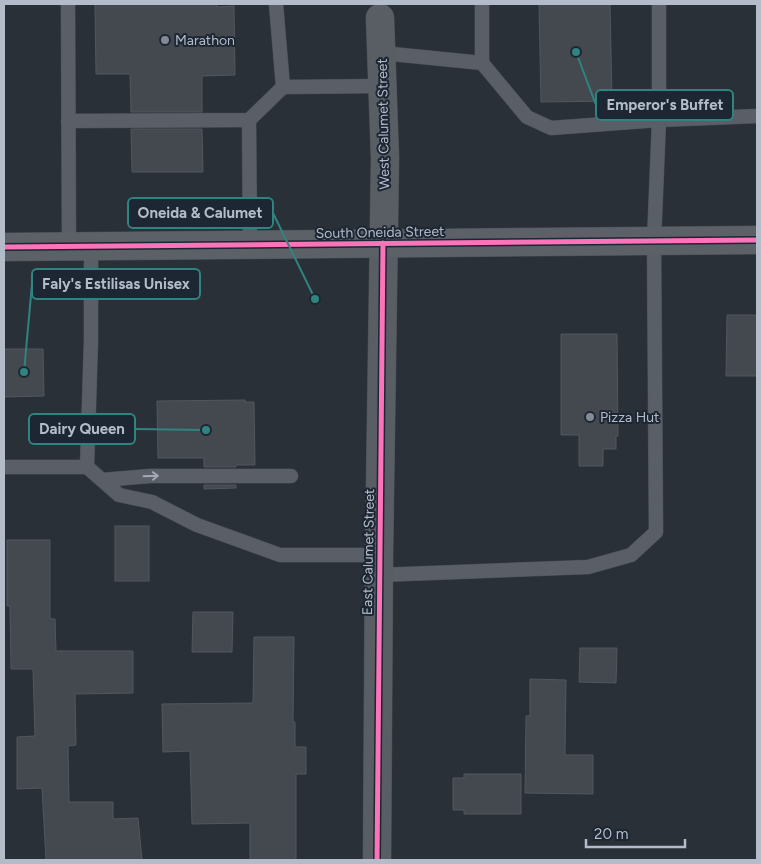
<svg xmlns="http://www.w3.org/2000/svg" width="761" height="864" font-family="Figtree,sans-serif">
<rect width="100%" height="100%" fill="#2a3038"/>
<g fill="#444950" stroke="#52575f">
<path d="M95 4H217V7L234 6 235 75 202 76V112H131L130 74H96Z"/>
<path d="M539 4H610L612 101 541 102Z"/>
<path d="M131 129H202L203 172H132Z"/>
<path d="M727 315H757V376H726Z"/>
<path d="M561 334H617L618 436H616V449H603V466H579V435H561Z"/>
<path d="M4 349H43L44 396 4 397Z"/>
<path d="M245 400V402H254L255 465H236V467H204V458H158L157 401Z"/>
<path d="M204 485H236V488L204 489Z"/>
<rect x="115" y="526" width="34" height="55"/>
<path d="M7 540H50V619H55L56 651H133V693L75 694 76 745 68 746 69 802H113V819L138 818 142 860H46L42 788 17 789V737L35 736 33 669H11L10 606H7Z"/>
<path d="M193 612H233L232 652H192Z"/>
<path d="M254 637H294L293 722H295V747H306V774H296V860H250V823L192 824 190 751 163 752 162 704 253 703Z"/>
<path d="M580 648H617L616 683 579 682Z"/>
<path d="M530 679 566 680 565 755H593V794L525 793 526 716H530Z"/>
<path d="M464 774H521V814H464V810H453V778H464Z"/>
</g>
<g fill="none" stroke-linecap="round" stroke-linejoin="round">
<defs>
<g id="service">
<path d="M68 4 69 247"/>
<path d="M382 53 482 63 527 117 551 128 659 120 757 116"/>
<path d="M482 63V4"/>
<path d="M283 87 383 86"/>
<path d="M249 120 250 245"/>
<path d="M68 121 249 120 283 87 276 4"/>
<path d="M4 467H87L119 495 152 502 197 525 280 555H379"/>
<path d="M87 467 91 340V246"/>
<path d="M102 480 150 476H291"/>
<path d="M379 575 588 567 631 555 656 532 654 241 659 120V4"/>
</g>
<path id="secondary" d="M377 860 379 555 385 158 380 18"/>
<path id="primary" d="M4 247 757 240"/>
</defs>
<use href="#service" stroke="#484c53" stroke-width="15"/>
<use href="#secondary" stroke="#484c53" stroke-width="29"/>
<use href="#primary" stroke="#484c55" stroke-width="29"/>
<use href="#service" stroke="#5a5e66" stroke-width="14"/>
<use href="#secondary" stroke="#595d64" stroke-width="28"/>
<use href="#primary" stroke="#5c6168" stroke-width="28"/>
<defs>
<g id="cycleway">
<path d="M4 247 757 240"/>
<path d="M377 860 383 243"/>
</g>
</defs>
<use href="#cycleway" stroke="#1d2633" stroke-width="8"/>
<use href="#cycleway" stroke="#fb73b8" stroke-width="5"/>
</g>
<defs><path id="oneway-shaft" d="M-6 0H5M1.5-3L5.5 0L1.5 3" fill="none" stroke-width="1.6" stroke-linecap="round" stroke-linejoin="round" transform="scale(1.25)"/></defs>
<use stroke="#a2a9b5" href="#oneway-shaft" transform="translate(151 476) rotate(-2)"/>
<g fill="#848b96" stroke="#1d2633" stroke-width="2">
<circle cx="165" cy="40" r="5"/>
<circle cx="590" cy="417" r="5"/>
</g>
<g text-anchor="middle" stroke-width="4" stroke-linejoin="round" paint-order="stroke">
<g font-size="14" fill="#b4bcc9" stroke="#1d2633" text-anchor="start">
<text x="175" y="45">Marathon</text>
<text x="600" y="422">Pizza Hut</text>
</g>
<g font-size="14" fill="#b4bcc9" stroke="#1d2633">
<text transform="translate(383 124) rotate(-91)" y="5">West Calumet Street</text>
<text transform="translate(380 232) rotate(-1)" y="5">South Oneida Street</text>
<text transform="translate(368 552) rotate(-89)" y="5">East Calumet Street</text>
</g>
</g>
<path fill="none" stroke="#308480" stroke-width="2" d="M576 52L596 105M315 299L273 213M24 372L32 284M206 430L135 429"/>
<g fill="#308480" stroke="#1d2633" stroke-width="2">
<circle cx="576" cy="52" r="5"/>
<circle cx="315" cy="299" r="5"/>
<circle cx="24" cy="372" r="5"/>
<circle cx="206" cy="430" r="5"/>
</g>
<g fill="#1d2633" stroke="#308480" stroke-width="2">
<rect x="596" y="90" width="137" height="30" rx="5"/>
<rect x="128" y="198" width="145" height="30" rx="5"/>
<rect x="32" y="269" width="168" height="30" rx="5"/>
<rect x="29" y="414" width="106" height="30" rx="5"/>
</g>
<g font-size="15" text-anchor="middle" font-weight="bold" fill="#b4bcc9">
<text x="665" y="110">Emperor's Buffet</text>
<text x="200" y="218">Oneida &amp; Calumet</text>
<text x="116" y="289">Faly's Estilisas Unisex</text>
<text x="82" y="434">Dairy Queen</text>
</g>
<rect width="761" height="864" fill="none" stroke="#b4bcc9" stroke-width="10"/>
<path d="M586 839v8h99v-8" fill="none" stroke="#b4bcc9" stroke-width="2.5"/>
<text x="594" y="839" font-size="15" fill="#b4bcc9" stroke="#1d2633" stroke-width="4" paint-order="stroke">20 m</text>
</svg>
